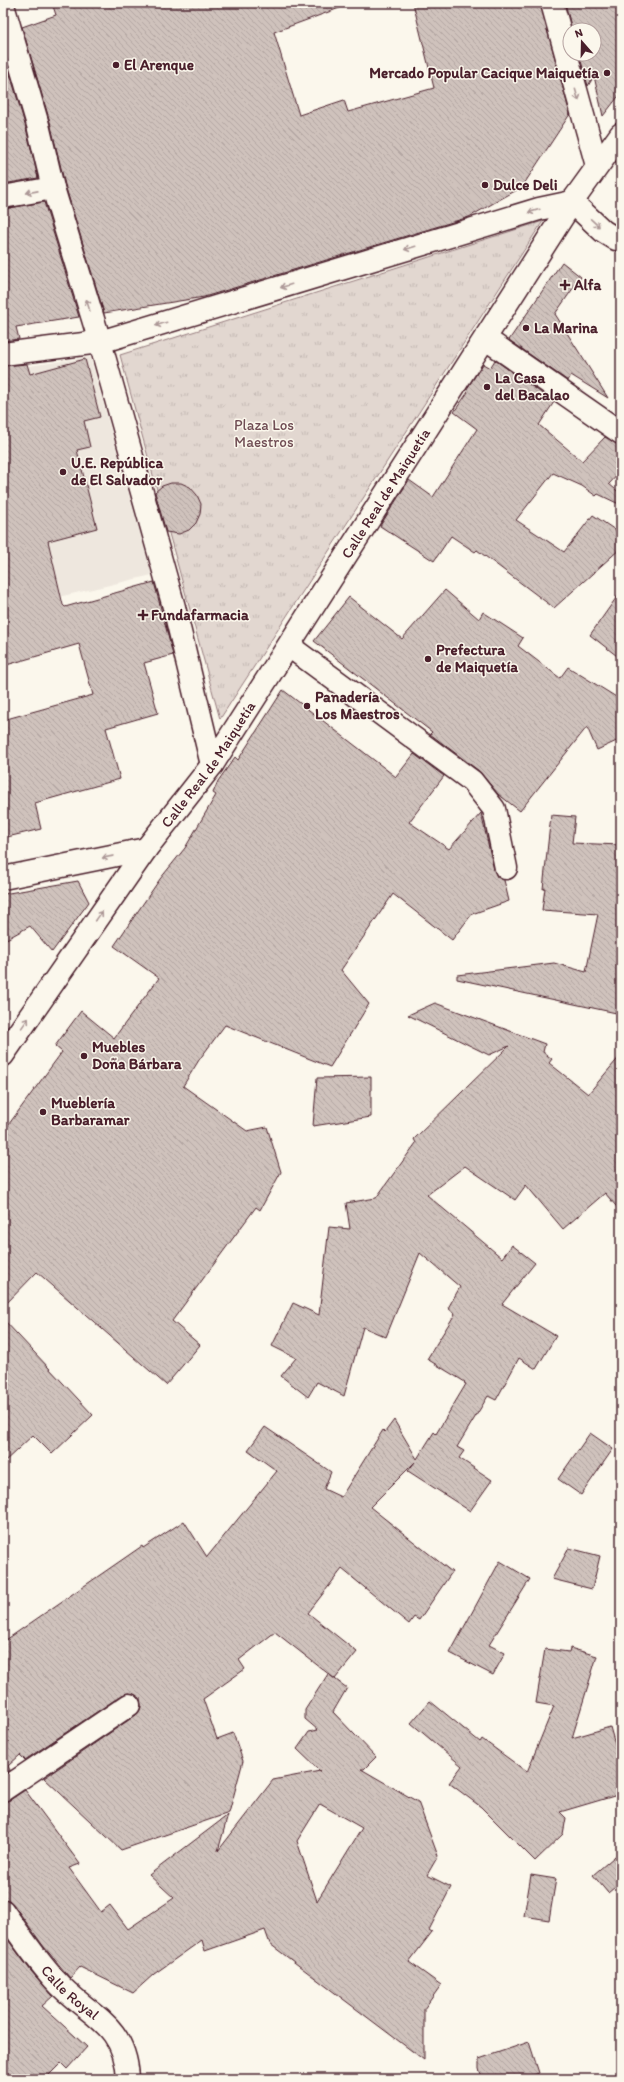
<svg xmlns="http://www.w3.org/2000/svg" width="624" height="2082" font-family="Itim,sans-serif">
<defs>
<pattern id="grass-tufts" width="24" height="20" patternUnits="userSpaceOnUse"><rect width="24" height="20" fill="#e2d7d0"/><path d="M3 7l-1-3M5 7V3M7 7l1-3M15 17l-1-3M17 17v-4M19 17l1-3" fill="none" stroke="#c3b8b3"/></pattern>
<pattern id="building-back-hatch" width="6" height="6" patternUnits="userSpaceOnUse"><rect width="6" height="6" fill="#cfc2bc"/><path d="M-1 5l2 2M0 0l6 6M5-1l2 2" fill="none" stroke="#b3a6a2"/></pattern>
</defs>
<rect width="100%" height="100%" fill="#fbf7ec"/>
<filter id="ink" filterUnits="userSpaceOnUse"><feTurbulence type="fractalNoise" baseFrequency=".025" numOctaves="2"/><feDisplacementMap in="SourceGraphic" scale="8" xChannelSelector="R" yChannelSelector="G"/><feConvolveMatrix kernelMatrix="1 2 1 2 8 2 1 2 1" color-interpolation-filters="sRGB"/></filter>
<g filter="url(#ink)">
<path fill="#eee7de" d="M90 357 152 575 3 610V370Z"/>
<path fill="url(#grass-tufts)" stroke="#967b7e" d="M543 221 220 719 120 355Z"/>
<g fill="url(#building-back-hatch)" stroke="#4a1f2b" fill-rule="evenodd">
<path d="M52 3H344L345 6 274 32 299 115 344 100 348 112 434 88 413 3H540L570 114 522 187 469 217 204 297 104 313 65 185 50 122 22 27 56 15Z"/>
<path d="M565 3H621V93L603 116 594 76 588 86 579 54H594V30H572Z"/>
<path d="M3 50 26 128 38 178 3 184Z"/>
<path d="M44 202 79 317 16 327 19 339 3 341V209Z"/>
<path d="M562 262 581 277 555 314 608 398 571 375 568 381 509 340Z"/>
<path d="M85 359 100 417 84 421 90 447 77 450 97 528 48 541 63 605 65 607 154 582 173 655 144 663 158 713 106 728 120 779 35 803 41 829 3 838V720L93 695 79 644 3 666V366L27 364 30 374Z"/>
<path d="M495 360 554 402 539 425 582 461 605 437 621 445V471L609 484 621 494V505L598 494 596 496 582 486 553 473 516 520 564 552 593 515 621 534V548L554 608 477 550 475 552 451 536 434 561 380 526 409 480 433 497 477 429 454 412 468 392 466 390 483 364 490 368Z"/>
<path d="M171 483H181L190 487 197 495 201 504 200 514 196 523 189 530 179 534 166 532 155 492 162 486Z"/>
<path d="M445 590 479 619 483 612 523 638 518 646 560 678 568 667 621 700V739L597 750 587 727 520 811 498 794 479 771 430 734 432 732 314 641 349 597 402 639Z"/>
<path d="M621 591V659L590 635Z"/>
<path d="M283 690 396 777 414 754 444 776 409 822 449 849 481 813 494 870 497 877 504 880 509 901 472 914 452 940 393 894 341 970 369 1004 330 1067 225 1025 199 1060 183 1086 247 1131 267 1127 281 1172 260 1210 256 1207 172 1321 200 1345 166 1385 37 1272 3 1307V1132L62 1052 55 1046 81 1011 114 1038 159 978 114 946 160 879 185 848 216 795 213 793 218 781 235 757 238 760Z"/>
<path d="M551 815 575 817 572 843 621 845V1014L457 979V975L554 963 586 972 598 914 542 910 545 888 543 889Z"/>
<path d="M78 881 89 902 52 952 30 926 3 941V894Z"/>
<path d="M435 1003 545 1044 543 1052 552 1059 549 1063 588 1094 621 1055V1212L605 1193 563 1229 526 1185 515 1200 465 1166 427 1195 502 1258 512 1245 535 1263 502 1304 556 1336 536 1369 519 1358 496 1400 488 1396 457 1447 464 1451 459 1458 492 1480 470 1511 408 1471 415 1462 370 1507 452 1572 419 1620 414 1617 409 1624 342 1569 308 1613 357 1652 335 1679 275 1632 239 1660 245 1669 203 1699 217 1739 233 1733 243 1761 229 1813 121 1850 44 1778 136 1715 140 1710 141 1705 140 1698 134 1694 128 1693 122 1695 25 1760 20 1755 8 1766 10 1770 3 1775V1642L142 1546 143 1548 184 1521 207 1557 277 1471 248 1450 265 1427 331 1472 324 1489 341 1497 383 1430 385 1432 394 1420 417 1459 434 1432 436 1434 466 1384 464 1383 465 1382 427 1359 455 1314 448 1308 460 1287 420 1253 386 1337 363 1327 344 1396 317 1382 308 1397 281 1376 296 1358 272 1346 293 1303 319 1315 329 1227 350 1229 346 1203 376 1198 416 1143 414 1139 509 1046 489 1055 408 1015Z"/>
<path d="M371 1077V1117L313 1126 317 1078Z"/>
<path d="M3 1319 93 1415 52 1454 33 1435 3 1463Z"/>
<path d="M590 1433 613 1449 581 1495 558 1479Z"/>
<path d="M569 1548 600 1556 592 1589 552 1579Z"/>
<path d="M500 1561 530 1579 489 1645 505 1653 493 1675 450 1653Z"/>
<path d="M570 1648 597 1656 572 1738 610 1727 621 1766V1794L560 1812 566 1818 563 1834 535 1861 481 1807 449 1783 462 1766 411 1723 430 1701 480 1742 482 1739 527 1772 554 1706 536 1703 545 1649 569 1652Z"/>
<path d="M328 1674 347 1688 333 1712 376 1757 364 1769H361L418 1802 438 1856 427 1875 451 1887 429 1930 432 1932 409 1962 441 1985 424 2009V2060L270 1944 265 1930 205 1951 202 1940 154 1974 133 1993 80 1967 70 1978 44 1947 13 1904 9 1900 3 1899V1802L10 1800 25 1790 80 1864 69 1868 101 1912 110 1905 128 1929 174 1898 149 1875 228 1815 218 1851 273 1780 320 1771 297 1749 309 1732 318 1730 305 1719V1710ZM320 1804 362 1828 317 1901 297 1841Z"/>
<path d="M621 1851V1882L608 1893 593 1875Z"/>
<path d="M531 1875 556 1879 549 1920 524 1916Z"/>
<path d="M3 1933 31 1971 53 1996 42 2006 87 2047 67 2069 61 2063 45 2079H3Z"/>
<path d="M529 2042 539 2073 522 2079H483L479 2069V2059Z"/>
</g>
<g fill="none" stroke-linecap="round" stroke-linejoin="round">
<defs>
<path id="pedestrian" d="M100 342 174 607 212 765"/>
<g id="minor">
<path d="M552 3 597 166"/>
<path d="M3 5 38 125 53 188"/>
<path d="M3 197 53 188 100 342"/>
<path d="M486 339 621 433"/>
<path d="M3 354 100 342 539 209 572 202 603 231 616 239 621 238"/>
<path d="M289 646 472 781 494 809 506 868"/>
<path d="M3 878 146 849"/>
<path id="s1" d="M3 1055 146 849 212 765 572 202 621 134"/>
<path d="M3 1790 129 1705"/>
<path id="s2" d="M3 1911C19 1934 35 1958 54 1979 86 2016 124 2020 128 2077L126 2079"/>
</g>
</defs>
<use href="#pedestrian" stroke="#4a1f2b" stroke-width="25"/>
<use href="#minor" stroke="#4a1f2b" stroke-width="25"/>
<use href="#pedestrian" stroke="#fbf7ec" stroke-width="22"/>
<use href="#minor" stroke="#fbf7ec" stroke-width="22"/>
</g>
<defs><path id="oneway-shaft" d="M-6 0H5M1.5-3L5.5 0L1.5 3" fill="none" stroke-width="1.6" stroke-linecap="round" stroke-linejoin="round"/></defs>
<g stroke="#ab9695">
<use href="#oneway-shaft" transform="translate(577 95) rotate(74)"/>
<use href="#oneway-shaft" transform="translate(32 192) rotate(169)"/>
<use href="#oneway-shaft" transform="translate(534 211) rotate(164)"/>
<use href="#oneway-shaft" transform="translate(595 223) rotate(43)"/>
<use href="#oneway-shaft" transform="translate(410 248) rotate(163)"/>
<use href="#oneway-shaft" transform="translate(286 286) rotate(163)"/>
<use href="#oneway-shaft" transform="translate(88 305) rotate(-107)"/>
<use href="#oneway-shaft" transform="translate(161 324) rotate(163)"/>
<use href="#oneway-shaft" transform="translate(108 857) rotate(169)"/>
<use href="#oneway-shaft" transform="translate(99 916) rotate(-55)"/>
<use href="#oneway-shaft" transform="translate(25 1023) rotate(-55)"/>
</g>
</g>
<g fill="#4a1f2b" stroke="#fbf7ec" stroke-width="1.5">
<circle cx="116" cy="65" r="4"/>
<circle cx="607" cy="73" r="4"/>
<circle cx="485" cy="185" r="4"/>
<path d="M563 279h4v4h4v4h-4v4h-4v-4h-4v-4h4z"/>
<circle cx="526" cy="328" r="4"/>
<circle cx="487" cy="387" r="4"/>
<circle cx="63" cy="472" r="4"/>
<path d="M141 609h4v4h4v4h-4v4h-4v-4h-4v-4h4z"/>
<circle cx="428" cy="659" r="4"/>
<circle cx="307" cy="706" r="4"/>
<circle cx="84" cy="1056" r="4"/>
<circle cx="43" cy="1112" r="4"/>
</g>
<g text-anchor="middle" stroke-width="3" stroke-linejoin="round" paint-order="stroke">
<g font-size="15" font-weight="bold" fill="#4a1f2b" stroke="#fbf7ec" text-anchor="start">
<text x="124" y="70">El Arenque</text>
<text x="599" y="78" text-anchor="end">Mercado Popular Cacique Maiquetía</text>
<text x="493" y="190">Dulce Deli</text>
<text x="574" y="290">Alfa</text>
<text x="534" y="333">La Marina</text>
<text x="495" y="383">La Casa<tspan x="495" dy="17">del Bacalao</tspan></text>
<text x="71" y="468">U.E. República<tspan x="71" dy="17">de El Salvador</tspan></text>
<text x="151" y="620">Fundafarmacia</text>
<text x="436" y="655">Prefectura<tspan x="436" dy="17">de Maiquetía</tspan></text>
<text x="315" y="702">Panadería<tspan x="315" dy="17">Los Maestros</tspan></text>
<text x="92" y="1052">Muebles<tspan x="92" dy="17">Doña Bárbara</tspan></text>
<text x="51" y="1108">Mueblería<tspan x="51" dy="17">Barbaramar</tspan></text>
</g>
<g font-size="15" fill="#704d54" stroke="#fbf7ec">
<text x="264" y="430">Plaza Los<tspan x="264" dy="17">Maestros</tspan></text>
</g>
<g font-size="15" fill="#4a1f2b" stroke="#fbf7ec">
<text dy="5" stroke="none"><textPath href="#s1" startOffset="680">Calle Real de Maiquetía</textPath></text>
<text dy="5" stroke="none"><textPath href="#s1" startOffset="356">Calle Real de Maiquetía</textPath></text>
<text dy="5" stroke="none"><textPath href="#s2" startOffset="106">Calle Royal</textPath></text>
</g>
</g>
<rect width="624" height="2082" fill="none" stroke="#fbf7ec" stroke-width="16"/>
<rect x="8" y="8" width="608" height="2066" fill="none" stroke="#4a1f2b" stroke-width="1.5" filter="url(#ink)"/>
<g transform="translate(582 42) rotate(340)"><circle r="19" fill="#fbf7ec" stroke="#b4a19f"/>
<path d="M0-3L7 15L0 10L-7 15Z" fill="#4a1f2b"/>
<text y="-6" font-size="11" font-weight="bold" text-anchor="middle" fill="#4a1f2b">N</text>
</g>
</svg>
